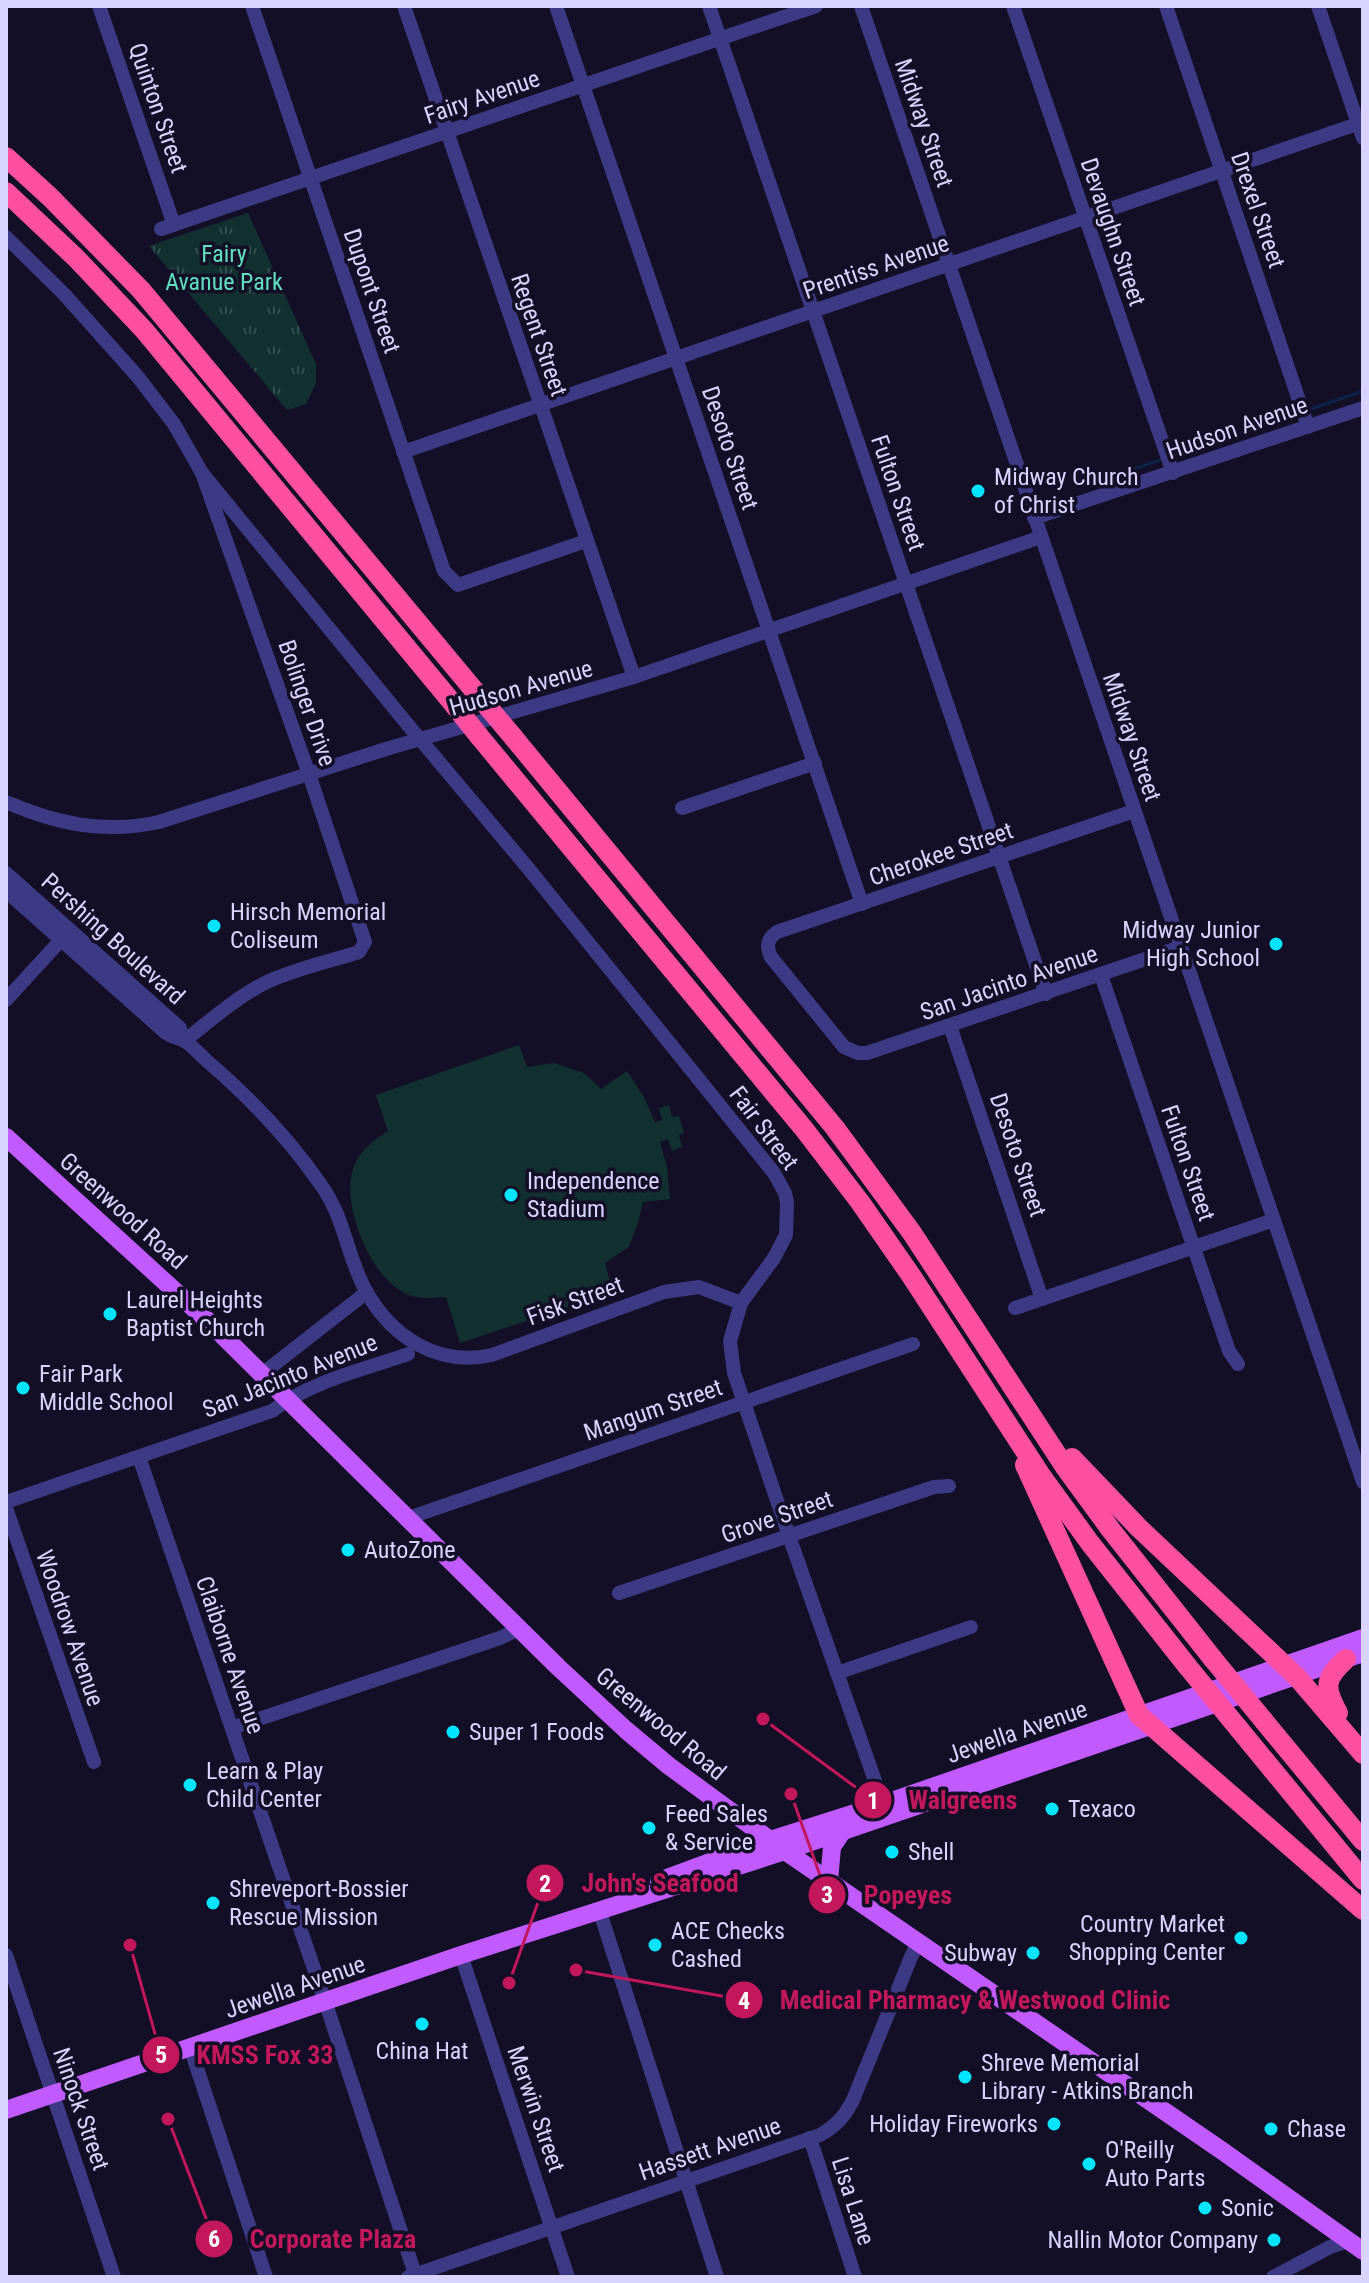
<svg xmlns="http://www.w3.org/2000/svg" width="1369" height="2283" font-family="'Roboto Condensed',sans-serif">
<defs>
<pattern id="grass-tufts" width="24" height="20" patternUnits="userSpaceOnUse" patternTransform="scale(2)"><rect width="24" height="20" fill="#12302f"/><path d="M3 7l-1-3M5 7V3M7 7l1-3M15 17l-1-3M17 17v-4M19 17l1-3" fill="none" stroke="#344d4e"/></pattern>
</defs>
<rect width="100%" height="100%" fill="#130f26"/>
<path fill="url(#grass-tufts)" d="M248 213 316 364V383L306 404 287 410 149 246Z"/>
<path fill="#12302f" d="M519 1045 527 1067 554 1063 584 1073 601 1089 627 1071 644 1097 655 1122 662 1120 659 1108 669 1105 672 1117 679 1116 684 1133 679 1135 682 1147 672 1151 668 1139 660 1142 667 1167 670 1199 643 1202 638 1223 629 1247 605 1263 613 1292 460 1343 446 1297C433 1298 421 1299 409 1295 371 1281 339 1203 354 1166 361 1149 374 1140 388 1131L376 1095Z"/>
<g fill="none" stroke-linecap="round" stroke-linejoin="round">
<g stroke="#0c2248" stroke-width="3">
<path d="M1311 409 1363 391"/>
<path d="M1175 455 1296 414"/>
<path d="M1079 488 1160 460"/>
</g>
<g stroke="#3d3a85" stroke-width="14">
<path d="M99 6 174 225"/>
<path d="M252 6 444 571 458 585 586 541"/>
<path d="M404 6 634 677"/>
<path d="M556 6 862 904"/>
<path d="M709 6 1046 994"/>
<path d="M861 6 1363 1482"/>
<path d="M1013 6 1173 473"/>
<path d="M1166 6 1308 427"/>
<path d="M1318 6 1363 138"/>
<path d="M161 229 816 6"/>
<path d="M6 237 64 294 138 377 174 424 202 473 408 725"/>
<path d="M403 452 1363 122"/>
<path d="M1034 518 1363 408"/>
<path d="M435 757 528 868 697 1077 774 1173 785 1193 787 1202 786 1235 774 1258 741 1303 730 1341 734 1373 789 1536 886 1812"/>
<path d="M6 802C57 824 104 834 159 822L386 749 634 677 1041 537"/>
<path d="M682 808 815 763"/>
<path d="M1134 811 777 932C767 939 766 947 771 957L844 1047 858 1053H867L1181 947"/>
<path d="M6 873 180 1028 184 1041"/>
<path d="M6 891 166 1033C172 1037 177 1038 183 1040 191 1044 199 1054 206 1060 249 1097 289 1138 321 1185 345 1218 347 1257 366 1291 392 1338 439 1367 492 1355L664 1292 699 1287 741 1303"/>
<path d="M1101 975 1229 1351 1238 1364"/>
<path d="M6 1000 60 941"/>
<path d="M950 1026 1042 1299"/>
<path d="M184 1041C210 1021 235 998 265 983 294 969 328 962 359 952L365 942 309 774 202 473"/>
<path d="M1015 1308 1274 1220"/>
<path d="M262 1374 367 1292"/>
<path d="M139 1457 325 2001 416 2277"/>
<path d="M6 1502 272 1411C311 1381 363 1370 408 1354"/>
<path d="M6 1508 94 1762"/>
<path d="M408 1518 913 1344"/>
<path d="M619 1593 934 1487 949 1486"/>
<path d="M837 1673 971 1627"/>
<path d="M232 1728 500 1638 519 1629"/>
<path d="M599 1909 717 2277"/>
<path d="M6 1955 114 2277"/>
<path d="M461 1955 568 2277"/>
<path d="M190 2047 266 2277"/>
<path d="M810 2138 855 2277"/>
<path d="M408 2277 820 2135C836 2126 845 2116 853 2100L911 1957 918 1943"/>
<path d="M1273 2277 1330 2247 1348 2241"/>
</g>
<g stroke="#c25bff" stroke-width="18">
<path d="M6 1137 210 1323 558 1667 626 1730 669 1766 785 1851 1221 2150 1363 2251"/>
<path d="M659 1881 770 1840 883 1804 1363 1638"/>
<path d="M829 1881 832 1847 842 1832"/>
<path d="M6 2110 461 1955 785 1851 1363 1653"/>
</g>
<g stroke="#ff4fa3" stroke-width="20">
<path d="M6 157 50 197 141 290 488 707"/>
<path d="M6 192 76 258 144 330 455 706"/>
<path d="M479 736 804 1129 860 1202 912 1277 1040 1474 1090 1543 1188 1667"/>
<path d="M514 738 835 1128 912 1233 1065 1467 1111 1530 1213 1659"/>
<path d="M1072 1458 1139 1528 1297 1677 1363 1754"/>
<path d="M1025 1465 1139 1715 1363 1910"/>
<path d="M1338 1713C1324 1687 1324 1679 1346 1659"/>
<path d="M1264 1721 1363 1841"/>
<path d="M1239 1729 1363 1880"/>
</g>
<path stroke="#3d3a85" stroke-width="14" d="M408 725 435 757"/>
<g stroke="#ff4fa3" stroke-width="20">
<path d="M455 706 479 736"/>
<path d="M488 707 514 738"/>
<path d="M1213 1659 1264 1721"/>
<path d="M1188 1667 1239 1729"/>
</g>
</g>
<g fill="#00e5ff" stroke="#130f26" stroke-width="3">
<circle cx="978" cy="491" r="8"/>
<circle cx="214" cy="926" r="8"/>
<circle cx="1276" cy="944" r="8"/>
<circle cx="511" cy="1195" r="8"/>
<circle cx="110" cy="1314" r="8"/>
<circle cx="23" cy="1388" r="8"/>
<circle cx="348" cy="1550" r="8"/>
<circle cx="453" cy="1732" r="8"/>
<circle cx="190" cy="1785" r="8"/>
<circle cx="1052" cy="1809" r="8"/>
<circle cx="649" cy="1828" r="8"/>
<circle cx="892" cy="1852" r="8"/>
<circle cx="213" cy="1903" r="8"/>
<circle cx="1241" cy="1938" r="8"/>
<circle cx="655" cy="1945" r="8"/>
<circle cx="1033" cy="1953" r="8"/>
<circle cx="422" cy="2024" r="8"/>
<circle cx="965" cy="2077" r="8"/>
<circle cx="1054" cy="2124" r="8"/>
<circle cx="1271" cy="2129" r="8"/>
<circle cx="1089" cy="2164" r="8"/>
<circle cx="1205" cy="2208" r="8"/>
<circle cx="1274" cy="2240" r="8"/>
</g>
<g text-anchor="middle" stroke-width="7" stroke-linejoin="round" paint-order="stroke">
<g font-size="24" fill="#d9d4ff" stroke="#130f26">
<text transform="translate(482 97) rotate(-19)" y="8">Fairy Avenue</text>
<text transform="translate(158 108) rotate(71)" y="8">Quinton Street</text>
<text transform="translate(924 123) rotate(71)" y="8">Midway Street</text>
<text transform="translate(1258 210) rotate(71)" y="8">Drexel Street</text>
<text transform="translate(1113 232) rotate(71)" y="8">Devaughn Street</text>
<text transform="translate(876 267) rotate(-19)" y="8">Prentiss Avenue</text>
<text transform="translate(372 291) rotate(71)" y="8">Dupont Street</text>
<text transform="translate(539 335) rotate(71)" y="8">Regent Street</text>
<text transform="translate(1237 428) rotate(-19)" y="8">Hudson Avenue</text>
<text transform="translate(730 448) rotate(71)" y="8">Desoto Street</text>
<text transform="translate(898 493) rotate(71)" y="8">Fulton Street</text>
<text transform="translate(521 688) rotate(-16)" y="8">Hudson Avenue</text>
<text transform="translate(307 703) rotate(71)" y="8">Bolinger Drive</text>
<text transform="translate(1132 737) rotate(71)" y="8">Midway Street</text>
<text transform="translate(941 854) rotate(-19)" y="8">Cherokee Street</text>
<text transform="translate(113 939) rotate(42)" y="8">Pershing Boulevard</text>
<text transform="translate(1009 983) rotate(-19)" y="8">San Jacinto Avenue</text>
<text transform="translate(764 1128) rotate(53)" y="8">Fair Street</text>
<text transform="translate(1018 1155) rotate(71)" y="8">Desoto Street</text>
<text transform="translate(1188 1163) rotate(71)" y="8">Fulton Street</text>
<text transform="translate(123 1211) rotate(42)" y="8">Greenwood Road</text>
<text transform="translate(575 1301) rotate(-20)" y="8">Fisk Street</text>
<text transform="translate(290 1376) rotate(-22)" y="8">San Jacinto Avenue</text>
<text transform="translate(653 1410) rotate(-19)" y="8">Mangum Street</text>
<text transform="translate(777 1517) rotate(-19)" y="8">Grove Street</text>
<text transform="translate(70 1628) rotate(71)" y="8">Woodrow Avenue</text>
<text transform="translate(230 1655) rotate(71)" y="8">Claiborne Avenue</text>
<text transform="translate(661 1724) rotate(40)" y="8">Greenwood Road</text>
<text transform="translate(1017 1732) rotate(-19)" y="8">Jewella Avenue</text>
<text transform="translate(295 1987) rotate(-19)" y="8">Jewella Avenue</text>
<text transform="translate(81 2109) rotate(71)" y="8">Ninock Street</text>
<text transform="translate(536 2109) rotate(71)" y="8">Merwin Street</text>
<text transform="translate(710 2149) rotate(-19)" y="8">Hassett Avenue</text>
<text transform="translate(853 2201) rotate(72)" y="8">Lisa Lane</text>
</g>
<g font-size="24" fill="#5fe0c0" stroke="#130f26">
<text x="224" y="262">Fairy<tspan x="224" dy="28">Avanue Park</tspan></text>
</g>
<g font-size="24" fill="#d9d4ff" stroke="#130f26" text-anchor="start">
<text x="994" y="485">Midway Church<tspan x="994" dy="28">of Christ</tspan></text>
<text x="230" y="920">Hirsch Memorial<tspan x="230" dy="28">Coliseum</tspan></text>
<text x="1260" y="938" text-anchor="end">Midway Junior<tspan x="1260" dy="28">High School</tspan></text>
<text x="527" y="1189">Independence<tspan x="527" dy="28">Stadium</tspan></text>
<text x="126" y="1308">Laurel Heights<tspan x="126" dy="28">Baptist Church</tspan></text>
<text x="39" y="1382">Fair Park<tspan x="39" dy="28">Middle School</tspan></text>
<text x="364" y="1558">AutoZone</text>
<text x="469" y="1740">Super 1 Foods</text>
<text x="206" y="1779">Learn &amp; Play<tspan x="206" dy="28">Child Center</tspan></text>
<text x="1068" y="1817">Texaco</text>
<text x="665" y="1822">Feed Sales<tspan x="665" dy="28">&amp; Service</tspan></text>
<text x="908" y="1860">Shell</text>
<text x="229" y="1897">Shreveport-Bossier<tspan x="229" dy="28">Rescue Mission</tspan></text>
<text x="1225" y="1932" text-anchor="end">Country Market<tspan x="1225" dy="28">Shopping Center</tspan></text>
<text x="671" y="1939">ACE Checks<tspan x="671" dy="28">Cashed</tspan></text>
<text x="1017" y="1961" text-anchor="end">Subway</text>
<text x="422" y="2059" text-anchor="middle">China Hat</text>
<text x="981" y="2071">Shreve Memorial<tspan x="981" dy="28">Library - Atkins Branch</tspan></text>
<text x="1038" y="2132" text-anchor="end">Holiday Fireworks</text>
<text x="1287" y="2137">Chase</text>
<text x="1105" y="2158">O'Reilly<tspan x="1105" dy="28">Auto Parts</tspan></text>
<text x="1221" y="2216">Sonic</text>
<text x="1258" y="2248" text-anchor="end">Nallin Motor Company</text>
</g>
</g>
<path fill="none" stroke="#c2185b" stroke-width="3" d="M763 1719L873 1800M509 1983L545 1883M791 1794L827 1895M576 1970L744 2000M130 1945L161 2055M168 2119L214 2239"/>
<g fill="#c2185b" stroke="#130f26" stroke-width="3">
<circle cx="763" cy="1719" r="8"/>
<circle cx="509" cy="1983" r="8"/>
<circle cx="791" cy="1794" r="8"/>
<circle cx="576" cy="1970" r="8"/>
<circle cx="130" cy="1945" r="8"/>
<circle cx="168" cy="2119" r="8"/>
<circle cx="873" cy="1800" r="20"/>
<circle cx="545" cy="1883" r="20"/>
<circle cx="827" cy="1895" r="20"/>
<circle cx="744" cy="2000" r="20"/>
<circle cx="161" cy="2055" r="20"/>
<circle cx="214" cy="2239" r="20"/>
</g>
<g font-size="24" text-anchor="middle" font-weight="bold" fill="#fff">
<text x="873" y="1809">1</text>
<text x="545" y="1892">2</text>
<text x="827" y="1903">3</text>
<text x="744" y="2009">4</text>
<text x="161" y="2063">5</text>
<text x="214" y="2247">6</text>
</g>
<g font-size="26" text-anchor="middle" font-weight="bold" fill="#c2185b" stroke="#130f26" stroke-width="7" stroke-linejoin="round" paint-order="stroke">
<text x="963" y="1809">Walgreens</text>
<text x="660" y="1892">John's Seafood</text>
<text x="908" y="1904">Popeyes</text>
<text x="975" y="2009">Medical Pharmacy &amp; Westwood Clinic</text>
<text x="265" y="2064">KMSS Fox 33</text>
<text x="333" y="2248">Corporate Plaza</text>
</g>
<rect width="1369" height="2283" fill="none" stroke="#d9d4ff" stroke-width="16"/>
</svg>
